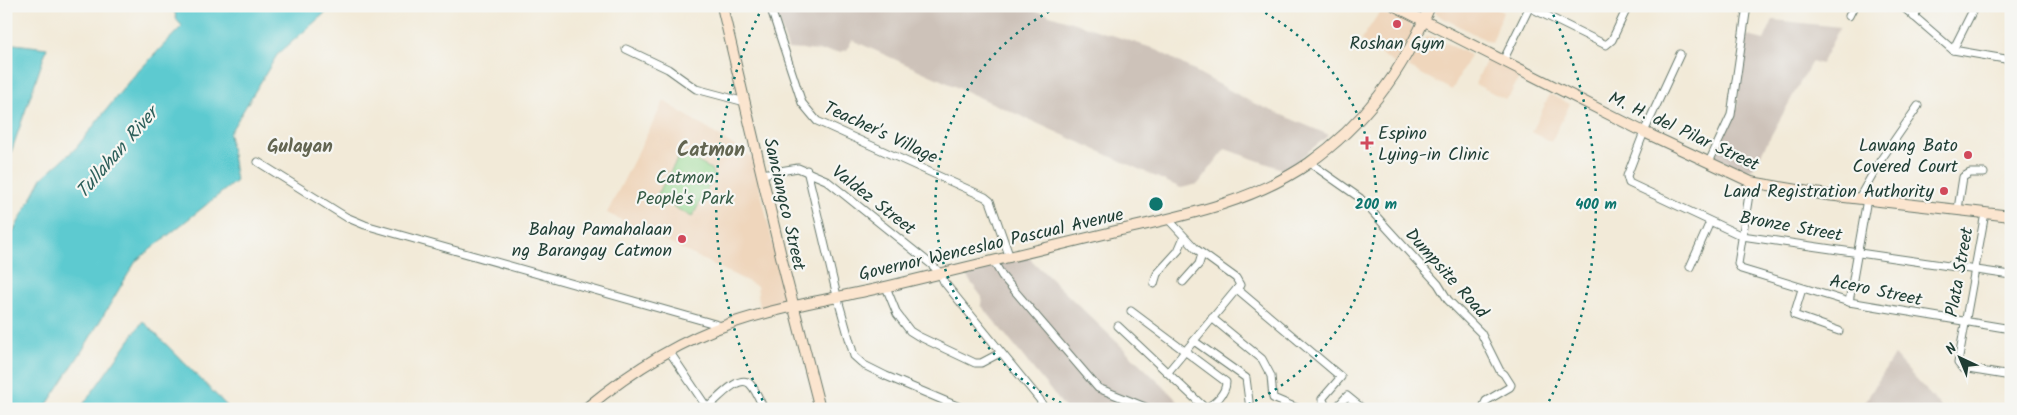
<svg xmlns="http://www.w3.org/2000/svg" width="2017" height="415" font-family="Kalam,sans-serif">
<rect width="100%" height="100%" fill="#f6f6f2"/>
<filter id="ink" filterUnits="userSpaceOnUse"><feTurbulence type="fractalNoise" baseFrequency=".02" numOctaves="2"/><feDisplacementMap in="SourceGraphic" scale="10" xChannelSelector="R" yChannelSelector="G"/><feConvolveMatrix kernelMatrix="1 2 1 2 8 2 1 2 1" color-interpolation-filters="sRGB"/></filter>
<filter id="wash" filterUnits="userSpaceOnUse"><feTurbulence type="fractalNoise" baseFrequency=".0096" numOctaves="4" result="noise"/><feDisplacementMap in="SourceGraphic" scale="20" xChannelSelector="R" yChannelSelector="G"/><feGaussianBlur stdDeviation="1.12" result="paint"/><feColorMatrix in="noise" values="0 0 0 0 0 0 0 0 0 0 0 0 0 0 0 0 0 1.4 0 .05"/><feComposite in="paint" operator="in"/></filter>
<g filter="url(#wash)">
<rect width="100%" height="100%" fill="#f2ead8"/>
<g fill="#efd6bc">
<path d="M1435 6H1460L1469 10 1471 6H1492L1503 12 1492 43 1441 17 1435 12Z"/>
<path d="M1383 7 1408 21 1415 31 1395 64 1361 40Z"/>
<path d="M1428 36 1434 37 1470 55 1452 90 1408 67 1423 40Z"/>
<path d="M1489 55 1522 72 1510 95 1505 99 1475 84Z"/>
<path d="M1550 94 1570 104 1551 142 1532 132Z"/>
<path d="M664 101 753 158 786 301 760 309 757 286 607 213Z"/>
</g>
<g fill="#cdc2b9">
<path d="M775 6H1022L1155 49 1251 102 1329 135 1285 170 1225 149 1198 184 1181 188 852 40 847 50 839 52 788 49Z"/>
<path d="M1773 20 1840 27 1821 64 1812 61 1752 170H1743L1714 156 1737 108 1744 35 1764 40Z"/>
<path d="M1028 257 1168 391 1185 409H1066L981 305 982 297 964 273Z"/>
<path d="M1894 355 1943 409H1861Z"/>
</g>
<path fill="#94d890" stroke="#5a8a62" d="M681 153 711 169 714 177 692 217 656 197Z"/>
<g fill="#5dcad0" stroke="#3e8482">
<path d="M174 6H333L277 55 229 134 236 181 136 261 82 351 44 409H6V245L42 178 76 148 130 80 182 26 176 19Z"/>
<path d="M6 43 47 48 6 167Z"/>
<path d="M143 321 230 409H80Z"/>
</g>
</g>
<g filter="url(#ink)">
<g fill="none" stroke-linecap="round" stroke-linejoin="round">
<defs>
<g id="minor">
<path d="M770 6 802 103 817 121 985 197 990 201 1010 258"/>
<path d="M1902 6 1953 50 2011 60"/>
<path d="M1529 7 1606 45 1612 40 1628 6"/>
<path d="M1849 16 1854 6"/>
<path d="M1914 17 1919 6"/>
<path d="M626 49 668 69 696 89 745 102"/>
<path d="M1953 50 1975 6"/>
<path d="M1680 54 1644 132 1627 176 1629 183 1742 236 2011 275"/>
<path d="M1503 61 1530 6"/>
<path d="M258 162 346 217 365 225 722 326"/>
<path d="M1709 162 1731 115 1747 6"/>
<path d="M1310 163 1360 198 1376 216 1438 284 1448 300 1481 333 1500 371 1504 374 1511 385 1510 387 1486 401 1484 405V409"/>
<path d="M807 170 837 296 854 356 864 365 886 376 964 409"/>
<path d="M762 174 798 168 826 180 932 265 940 273 944 282 1040 400 1044 409"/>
<path d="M1751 182 1738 264 1741 269 1849 302 2011 329"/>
<path d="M1859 198 1880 161 1918 106"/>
<path d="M1958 209 1963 177 1970 173H1984"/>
<path d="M1985 213 1958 363 1962 368 2011 376"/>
<path d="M1168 219 1196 249 1236 278 1240 285 1168 372"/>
<path d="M994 262 1002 276 1098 388 1150 409"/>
<path d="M1690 267 1710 222"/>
<path d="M1183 282 1199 264 1202 254"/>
<path d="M1154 284 1157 274 1178 251 1184 237"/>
<path d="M886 287 897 314 910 331 918 336 975 363H981L1000 353"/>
<path d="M1237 289 1341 377 1322 399 1324 402 1319 409"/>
<path d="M1802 289 1794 315 1839 331"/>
<path d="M1849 302 1867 199"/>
<path d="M1212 318 1262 359 1271 376 1273 398 1299 409"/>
<path d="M1118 326 1205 408C1215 404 1226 393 1226 382L1131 311"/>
<path d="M1194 341 1246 378 1250 409"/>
<path d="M669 351 708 409"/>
<path d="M707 408C717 400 739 373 750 384 756 390 760 401 764 409"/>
<path d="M1335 409 1347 396 1363 409"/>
</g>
<g id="secondary">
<path d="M722 6 785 273 820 409"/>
<path d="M1395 6 1644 132 1751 182 1827 195 2011 216"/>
<path d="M585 409C629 373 677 341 732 323 783 306 837 298 889 286 962 269 1035 250 1108 233 1177 217 1250 204 1309 163 1366 123 1404 69 1430 6"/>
</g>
</defs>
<use href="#minor" stroke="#697a6d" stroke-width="9"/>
<use href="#secondary" stroke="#697a6d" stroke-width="12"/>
<use href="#minor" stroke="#fff" stroke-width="7"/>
<use href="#secondary" stroke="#fbe5cf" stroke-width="10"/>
</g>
</g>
<g fill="none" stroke="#0f766e" stroke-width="2.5" stroke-dasharray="2.5 5">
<path d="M1075 409A220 220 0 0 1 1060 6M1252 6A220 220 0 0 1 1237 409"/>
<path d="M766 407A440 440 0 0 1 762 8M1550 8A440 440 0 0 1 1546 407"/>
</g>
<g fill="#d1495b" stroke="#f6f6f2" stroke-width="2">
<circle cx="1397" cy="24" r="5"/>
<path d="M1364.5 135.5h5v5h5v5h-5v5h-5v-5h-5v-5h5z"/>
<circle cx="1968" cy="155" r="5"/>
<circle cx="1944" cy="191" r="5"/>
<circle cx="682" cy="239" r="5"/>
</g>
<g text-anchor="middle" stroke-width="4.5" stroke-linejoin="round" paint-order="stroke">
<g font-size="18" fill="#1f3d34" stroke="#f6f6f2" text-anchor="end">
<text x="1397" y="49" text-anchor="middle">Roshan Gym</text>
<text x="1378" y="139" text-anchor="start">Espino<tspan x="1378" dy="21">Lying-in Clinic</tspan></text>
<text x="1958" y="151">Lawang Bato<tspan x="1958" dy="21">Covered Court</tspan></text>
<text x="1934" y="197">Land Registration Authority</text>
<text x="672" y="235">Bahay Pamahalaan<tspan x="672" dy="21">ng Barangay Catmon</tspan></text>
</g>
<g font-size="18" fill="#1f3d34" stroke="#f6f6f2">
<text transform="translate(1684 131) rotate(25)" y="6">M. H. del Pilar Street</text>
<text transform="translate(881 132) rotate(25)" y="6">Teacher's Village</text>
<text transform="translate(874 200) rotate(38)" y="6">Valdez Street</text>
<text transform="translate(785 204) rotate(77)" y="6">Sanciangco Street</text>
<text transform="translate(1791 226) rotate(10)" y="6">Bronze Street</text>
<text transform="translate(991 244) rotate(-13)" y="6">Governor Wenceslao Pascual Avenue</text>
<text transform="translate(1959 272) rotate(-80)" y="6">Plata Street</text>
<text transform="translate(1447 273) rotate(48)" y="6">Dumpsite Road</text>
<text transform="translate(1876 290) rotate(12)" y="6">Acero Street</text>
</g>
<g font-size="18" fill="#365c46" stroke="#f6f6f2">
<text x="685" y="183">Catmon<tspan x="685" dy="21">People's Park</tspan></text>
</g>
<g font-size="19" font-weight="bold" fill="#626551" stroke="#f6f6f2">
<text x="300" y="152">Gulayan</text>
</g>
<g font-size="19" font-style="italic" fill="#2e605b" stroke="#f6f6f2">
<text transform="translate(116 152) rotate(-49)" y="7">Tullahan River</text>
</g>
<g font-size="20" font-weight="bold" fill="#626551" stroke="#f6f6f2">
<text x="711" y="156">Catmon</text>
</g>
</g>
<circle cx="1156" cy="204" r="8" fill="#0f766e" stroke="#f6f6f2" stroke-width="2.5"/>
<g font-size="15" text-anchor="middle" font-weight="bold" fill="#0f766e" stroke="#f6f6f2" stroke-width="4.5" stroke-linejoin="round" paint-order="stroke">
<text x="1376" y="209">200 m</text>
<text x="1596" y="209">400 m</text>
</g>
<rect width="2017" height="415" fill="none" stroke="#f6f6f2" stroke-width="25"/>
<g transform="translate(1960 358) rotate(316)" stroke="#f6f6f2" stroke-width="4" paint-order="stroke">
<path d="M0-4L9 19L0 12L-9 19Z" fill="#1f3d34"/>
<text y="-8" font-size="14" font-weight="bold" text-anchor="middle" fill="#1f3d34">N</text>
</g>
</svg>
